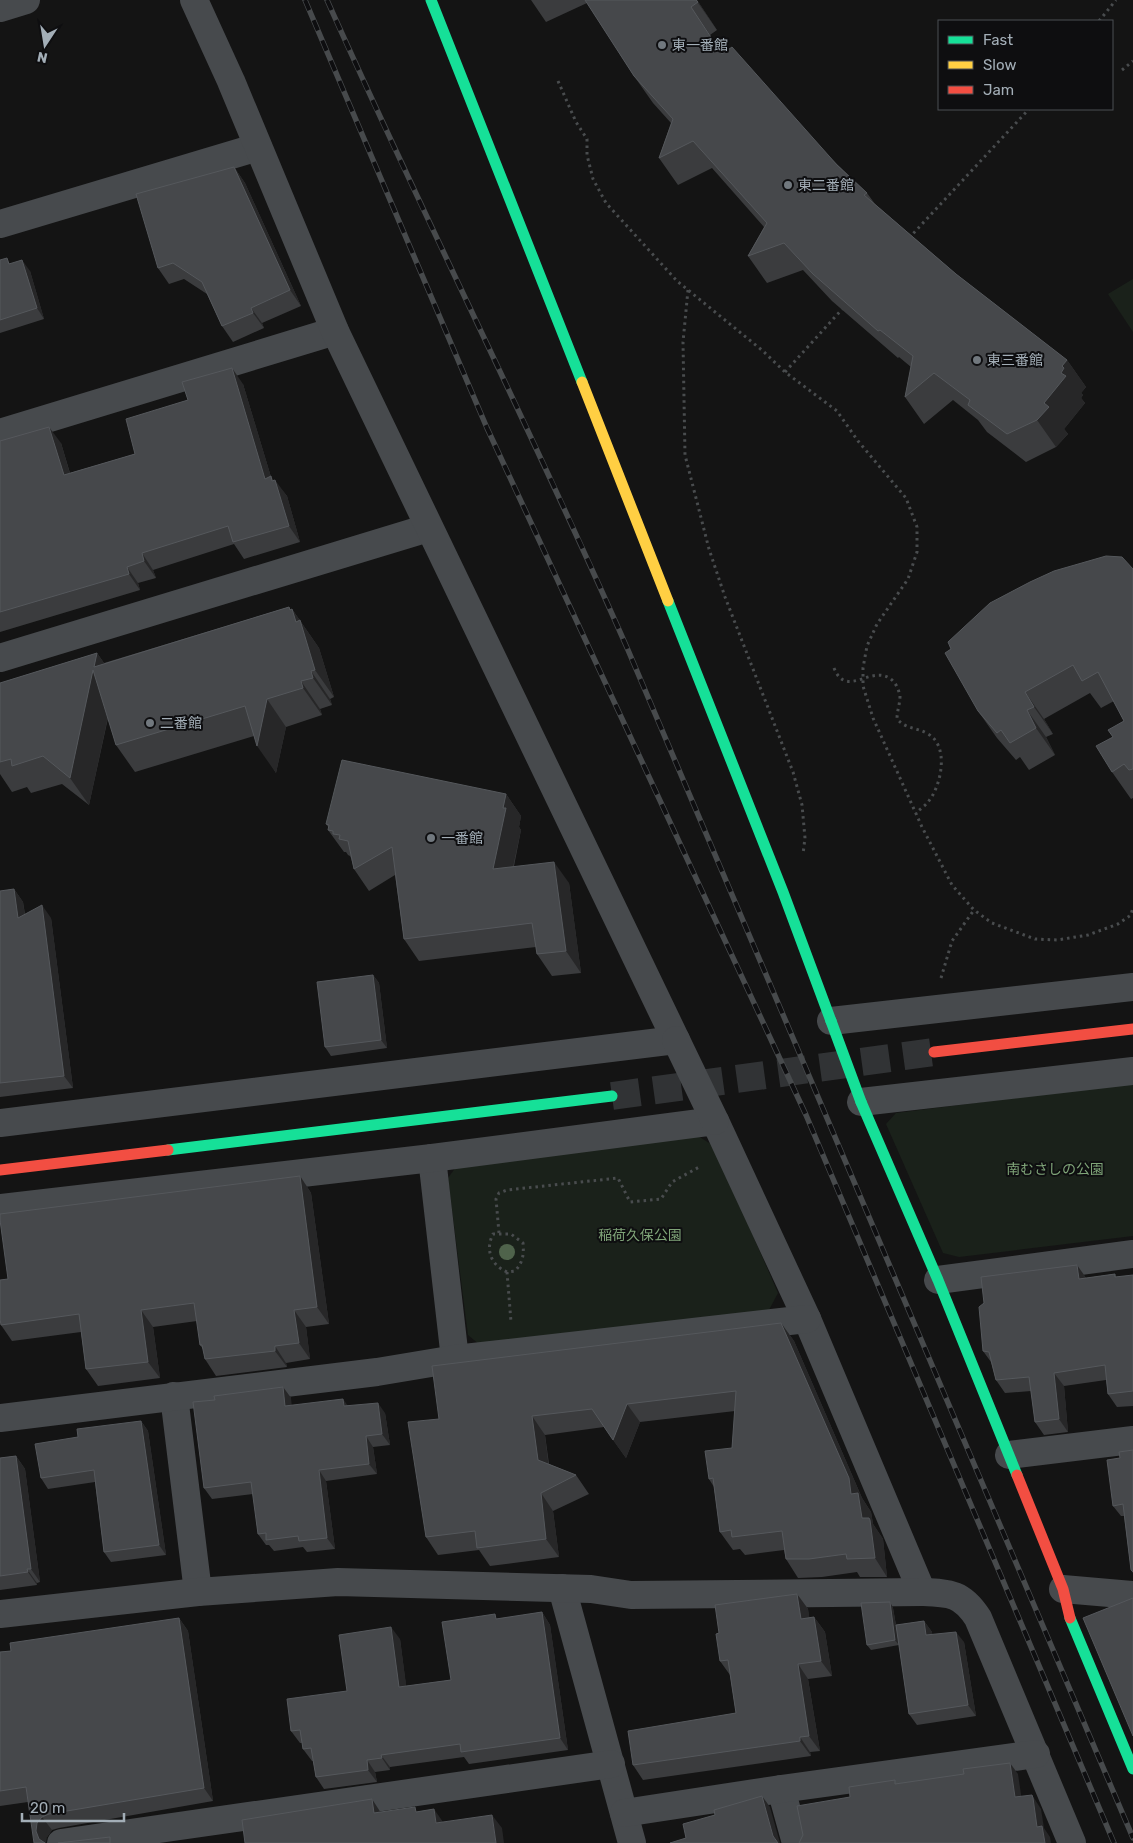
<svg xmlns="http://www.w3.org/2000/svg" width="1133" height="1843" font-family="Rubik,'Noto Sans JP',sans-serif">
<rect width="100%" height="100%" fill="#141414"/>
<g fill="#1a211a">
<path d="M1133 279V332L1108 294Z"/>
<path d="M1133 1083V1236L959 1257 943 1253 886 1124 896 1113Z"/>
<path d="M698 1136 714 1146 778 1293 769 1310 480 1345 468 1335 448 1178 456 1167Z"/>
</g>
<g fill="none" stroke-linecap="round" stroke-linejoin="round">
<path stroke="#313335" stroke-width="28" stroke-dasharray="28 14" stroke-linecap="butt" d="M612 1096 934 1052"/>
<g stroke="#494c4e" stroke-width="3" stroke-dasharray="2.5 4" stroke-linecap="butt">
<path d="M1099 21 1116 0"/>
<path d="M1122 70 1133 61"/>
<path d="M558 81 576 122 587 139V155L593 179 606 203 677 281 763 351 785 372 837 411 858 441 906 498 917 527V552L908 579 877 624 867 646 863 668V686L873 718 922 827 952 885 974 910 992 923 1035 939 1057 940 1088 935 1118 924 1131 915 1133 907"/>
<path d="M909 238 1029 109"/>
<path d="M688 290 683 342 685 455 709 549 725 597 793 772 802 805 805 838 803 854"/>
<path d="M785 372 845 306"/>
<path d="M834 668C847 701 874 660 894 682 897 686 899 691 900 696 900 704 897 711 897 719 907 730 917 727 928 734 950 746 941 787 928 802 925 806 920 809 916 813"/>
<path d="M941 978 952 941 974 910"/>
<path d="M499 1233 496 1199 499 1193 507 1190 618 1178 630 1202 661 1199 672 1182 701 1166"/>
<path d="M507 1272C491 1265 485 1250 493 1234H511L523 1243C524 1255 523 1262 515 1271L507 1272 511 1322"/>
</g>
<g stroke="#474a4d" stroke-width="28">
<path d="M0 8 26 0"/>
<path d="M0 224 258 147"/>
<path d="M0 433 335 331"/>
<path d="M0 658 428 528"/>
<path d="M831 1021 1133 987"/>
<path d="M861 1102 1133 1071"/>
<path d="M0 1123 676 1040 335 331 231 81 194 0"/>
<path d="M432 1158 455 1359"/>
<path d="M0 1208 432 1158 715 1121 807 1319 922 1592"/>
<path d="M938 1280 1133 1254"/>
<path d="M174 1396 198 1592"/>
<path d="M0 1418 377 1372 455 1359 807 1319"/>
<path d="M1009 1455 1133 1440"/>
<path d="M562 1588 632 1843"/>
<path d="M1063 1589 1133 1595"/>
<path d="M0 1614 198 1592 338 1582 591 1589 631 1595 922 1592C950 1593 962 1593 978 1618L1072 1843"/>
<path d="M781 1789 796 1843"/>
<path d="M624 1813 781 1789 1036 1754"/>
<path d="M61 1843 611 1764"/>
</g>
<g stroke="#16e098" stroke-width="11">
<path d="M431 0 582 382"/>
<path d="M668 601 783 892 831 1021"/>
<path d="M861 1102 938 1280 1017 1475"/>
<path d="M168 1150 612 1096"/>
<path d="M1070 1618 1133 1769"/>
</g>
<path stroke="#ffcf43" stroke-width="11" d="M582 382 668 601"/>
<g stroke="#f24e42" stroke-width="11">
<path d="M934 1052 1133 1029"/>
<path d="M0 1170 168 1150"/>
<path d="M1017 1475 1063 1589 1070 1618"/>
</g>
<defs>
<g id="rail">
<path d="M305 0 487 428 806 1115 1114 1843"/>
<path d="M327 0C424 218 532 431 628 650L1133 1838"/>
</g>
</defs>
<use href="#rail" stroke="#474a4c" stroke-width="5.5"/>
<use href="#rail" stroke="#0e0e10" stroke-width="4" stroke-dasharray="11" stroke-linecap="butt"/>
<path stroke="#474a4d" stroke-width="28" d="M676 1040 715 1121"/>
<path stroke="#16e098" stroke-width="11" d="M831 1021 861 1102"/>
</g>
<circle fill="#4f634b" cx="507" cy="1252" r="8"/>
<g fill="#3b3c3e">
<path d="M531 0H697L717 30 710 35 723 54 867 193 875 204 956 274 1067 360 1086 387 1081 393 1083 395 1081 398 1085 403 1064 429 1068 434 1056 447 1026 462 987 432 978 420 953 400 924 424 905 397 911 367 899 357 898 358 832 301 803 270 767 283 748 256 764 227 712 168 678 185 659 158 671 123 653 103 634 76 587 3 546 22Z"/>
<path d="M234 167 245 183 301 306 262 323 264 328 233 342 222 326 207 294 184 279 169 284 158 268Z"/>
<path d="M0 260 11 264 30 271 44 319 0 333Z"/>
<path d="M243 384 271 477 287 496 300 542 244 559 234 544 153 570 156 578 138 583 140 590 0 632V441L61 443 70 473 135 454Z"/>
<path d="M1133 569V798L1131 799 1112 772 1113 737 1124 721 1114 701 1101 708 1090 693 1044 719 1053 734 1046 737 1055 755 1029 770 1020 757 1016 760 997 738 978 711Z"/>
<path d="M289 607 291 610 292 609 319 648 334 697 330 699 332 705 320 709 322 715 286 727 276 773 254 736 135 772 116 745 108 718 89 805 62 784 31 793 27 787 12 792 0 774V683L97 653 104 663Z"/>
<path d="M506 794 521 816 519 827 521 830 514 866 569 883 581 973 552 976 537 954 536 947 419 961 404 939 395 875 369 891 354 869 351 858 350 856 348 855 346 852H344L328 830 329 828 326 824Z"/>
<path d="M14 889 23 902 25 914 51 918 73 1088 0 1097V891Z"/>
<path d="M373 975 379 983 387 1048 331 1056 325 1047Z"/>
<path d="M300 1176 311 1193 329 1324 306 1327 310 1359 286 1363 287 1367 216 1376 205 1359 203 1349 200 1345 197 1321 153 1327 160 1378 98 1386 86 1369 81 1332 12 1341 1 1325 8 1279Z"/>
<path d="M1077 1265 1086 1278 1115 1274 1116 1277 1133 1275V1406L1117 1407 1108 1394 1106 1380 1064 1386 1068 1432 1044 1435 1035 1422 1031 1391 1005 1393 996 1380 991 1362 983 1351Z"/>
<path d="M781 1323 794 1341 862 1498 871 1512 873 1524 883 1539 887 1577H860L857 1572 822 1577 798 1578 786 1559 784 1550 745 1555 740 1549 733 1550 720 1532 714 1487 709 1479 732 1448 735 1411 640 1422 626 1458 604 1427 545 1435 549 1464 576 1475 589 1494 553 1511 559 1557 490 1566 479 1550 438 1555 426 1537 439 1419Z"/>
<path d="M283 1387 291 1398V1406H348L385 1413 390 1445 373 1447 377 1474 326 1481 335 1549 307 1552 303 1547 274 1551 269 1545H266L258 1534 253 1494 212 1499 204 1488 215 1400Z"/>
<path d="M141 1421 148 1431 166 1555 111 1562 104 1552 95 1482 48 1489 41 1478 78 1437Z"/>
<path d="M1133 1450V1573L1131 1570 1124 1516H1121L1113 1506 1120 1458Z"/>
<path d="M16 1456 25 1469 40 1582 37 1583V1585L0 1590V1458Z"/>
<path d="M797 1594 808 1609 809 1618 814 1617 825 1632 832 1676 808 1679 820 1751 810 1752 811 1756 643 1780 633 1765 736 1713 730 1675 720 1661 719 1633Z"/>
<path d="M890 1602 893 1608 896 1625 924 1621 932 1632V1635L964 1642 976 1716 917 1725 909 1714 899 1645 871 1650 867 1645Z"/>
<path d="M542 1612 550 1625 568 1750 469 1764 464 1757 390 1767V1770L375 1772 377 1782 324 1789 316 1777 313 1761H312L303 1749 302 1743H300L291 1731 347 1691 400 1639 406 1686 451 1680 499 1619Z"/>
<path d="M179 1618 188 1631 213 1801 59 1828 52 1830 47 1837 28 1802 0 1806V1652L11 1651Z"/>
</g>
<g fill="#272728">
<path d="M696 0H697L717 30Z"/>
<path d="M691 7 710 35 741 82 722 54Z"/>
<path d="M234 167 245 183 301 306 290 290Z"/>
<path d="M22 260 30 271 44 319 37 308Z"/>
<path d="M251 308 262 323 264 328 253 313Z"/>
<path d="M1067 360 1086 387 1081 393 1083 395 1081 398 1085 403 1064 429 1068 434 1056 447 1037 420 1044 403 1061 373 1062 366Z"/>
<path d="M232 368 243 384 271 477 277 485 275 480 287 496 300 542 289 526 265 479Z"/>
<path d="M49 427 61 443 75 491 64 475Z"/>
<path d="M142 553 153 570 156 578 144 561Z"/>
<path d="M127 567 138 583 140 590 129 574Z"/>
<path d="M289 607 293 614 292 609 319 648 334 697 315 670 296 622 290 610Z"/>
<path d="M97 653 116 680 94 667Z"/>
<path d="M93 670 112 698 89 805 70 778Z"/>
<path d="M311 671 330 699 332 705 313 678Z"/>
<path d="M301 681 320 709 322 715 303 688Z"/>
<path d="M1025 692 1044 719 1053 734 1034 707Z"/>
<path d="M267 699 286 727 276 773 257 746Z"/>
<path d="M1027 710 1046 737 1055 755 1036 728Z"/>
<path d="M506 794 521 816 519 827 521 830 508 890 493 869Z"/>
<path d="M554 862 569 883 581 973 566 951Z"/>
<path d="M14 889 23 902 27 931 18 918Z"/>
<path d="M42 905 51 918 73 1088 64 1076Z"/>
<path d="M373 975 379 983 387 1048 381 1040Z"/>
<path d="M300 1176 311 1193 329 1324 317 1307Z"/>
<path d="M1077 1265 1086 1278 1079 1279Z"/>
<path d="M141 1310 153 1327 160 1378 148 1362Z"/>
<path d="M294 1310 306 1327 310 1359 299 1343Z"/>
<path d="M781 1323 794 1341 862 1498 871 1512 873 1524 883 1539 887 1577 875 1558 851 1494Z"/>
<path d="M275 1346 286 1363 287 1367 275 1351Z"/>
<path d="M1054 1373 1064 1386 1068 1432 1059 1419Z"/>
<path d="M283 1387 291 1398 293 1417 285 1406Z"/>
<path d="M343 1399 351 1410 344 1406Z"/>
<path d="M378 1403 385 1413 390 1445 382 1434Z"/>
<path d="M627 1404 640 1422 626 1458 613 1440Z"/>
<path d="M532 1416 545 1435 550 1478 538 1460Z"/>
<path d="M141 1421 148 1431 166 1555 159 1545Z"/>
<path d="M366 1436 373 1447 377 1474 369 1464Z"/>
<path d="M16 1456 25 1469 40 1582 31 1569Z"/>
<path d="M319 1470 326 1481 335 1549 327 1538Z"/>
<path d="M541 1493 553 1511 559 1557 546 1539Z"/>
<path d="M27 1569 37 1583V1585L28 1572Z"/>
<path d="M797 1594 808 1609 812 1634 801 1619Z"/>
<path d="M890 1602 893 1608 899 1645 895 1640Z"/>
<path d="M542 1612 550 1625 568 1750 560 1738Z"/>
<path d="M814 1617 825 1632 832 1676 821 1661Z"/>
<path d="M179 1618 188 1631 213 1801 204 1788Z"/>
<path d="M924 1621 932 1632 934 1646 926 1635Z"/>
<path d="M391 1627 400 1639 408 1699 399 1687Z"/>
<path d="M956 1632 964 1642 976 1716 968 1705Z"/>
<path d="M798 1664 808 1679 820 1751 809 1736Z"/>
<path d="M800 1737 810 1752 811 1756 800 1741Z"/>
<path d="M381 1755 390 1767V1770L382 1758Z"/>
<path d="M367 1760 375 1772 377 1782 368 1770Z"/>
<path d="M1010 1763 1018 1774 1023 1808 1015 1797Z"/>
<path d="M1032 1795 1041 1809 1044 1828 1050 1837 1051 1843H1045L1037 1827Z"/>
<path d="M762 1796 770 1807 780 1843H777L773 1836Z"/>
<path d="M372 1799 381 1813H374Z"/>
<path d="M434 1809 443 1822 436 1823Z"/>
<path d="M492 1815 502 1828 504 1843H496Z"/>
<path d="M42 1817 52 1830 47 1837 46 1843H42L39 1839 36 1831 37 1823Z"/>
</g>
<g fill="#46484b" stroke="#55585c">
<path d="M585 0H696L698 2 691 7 722 54 732 47 837 165 867 193 864 195 956 274 1067 360 1062 366 1064 368 1061 373 1066 376 1044 403 1049 407 1037 420 1007 434 968 405 970 400 934 373 905 397 913 356 880 330 878 331 813 274 784 243 748 256 767 223 693 141 659 158 673 119 634 76Z"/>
<path d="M234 167 290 290 251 308 253 313 222 326 202 282 173 263 158 268 136 194Z"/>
<path d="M7 258 9 264 22 260 37 308 0 320V260Z"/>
<path d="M232 368 265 479 271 476 272 481 275 480 289 526 233 542 228 526 142 553 144 561 127 567 129 574 0 612V441L49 427 64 475 135 454 126 419 188 400 182 382Z"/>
<path d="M1106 556 1122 557 1133 569V769L1129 770 1124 764 1112 772 1096 746 1113 737 1108 730 1124 721 1098 672 1082 681 1073 665 1025 692 1034 707 1027 710 1036 728 1010 743 1001 730 997 733 978 711 945 653 951 649 948 642 990 603 1030 582 1054 571Z"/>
<path d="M289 607 290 610 292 609 296 622 300 620 315 670 311 671 313 678 301 681 303 688 267 699 257 746 245 706 116 745 93 670 70 778 43 756 12 766 11 759 0 762V683L97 653 94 667Z"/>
<path d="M342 760 506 794 503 808H506L493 869 554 862 566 951 537 954 532 923 404 939 392 847 354 869 348 841 339 839 340 835 333 834V831L328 830 329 825 326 824Z"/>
<path d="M14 889 18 918 42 905 64 1076 0 1083V891Z"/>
<path d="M373 975 381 1040 325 1047 317 982Z"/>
<path d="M300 1176 317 1307 294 1310 299 1343 275 1346V1351L205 1359 202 1345H200L194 1303 141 1310 148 1362 86 1369 79 1314 1 1325 0 1319V1280L8 1279 0 1220V1214Z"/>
<path d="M1077 1265 1079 1279 1115 1274V1277L1133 1275V1391L1108 1394 1105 1365 1054 1373 1059 1419 1035 1422 1029 1377 996 1380 989 1352 983 1351 979 1307 984 1303 981 1277Z"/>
<path d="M781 1323 849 1478 851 1494 858 1493 862 1518H869L870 1520 875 1558 847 1559 846 1554 809 1559H786L782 1531 732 1537 731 1530 720 1532 713 1478 709 1479 705 1451 732 1448 736 1391 627 1404 613 1440 592 1409 532 1416 538 1460 576 1475 541 1493 546 1539 477 1548 475 1531 426 1537 408 1422 439 1419 432 1366Z"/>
<path d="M283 1387 285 1406 343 1399 344 1406 378 1403 382 1434 366 1436 369 1464 319 1470 327 1538 299 1541 298 1536 266 1540V1533L258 1534 251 1482 204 1488 193 1402 215 1400 214 1396Z"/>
<path d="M141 1421 159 1545 104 1552 94 1470 41 1478 35 1444 78 1437 77 1429Z"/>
<path d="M1133 1450V1572L1131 1570 1123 1504 1113 1506 1107 1460 1120 1458 1119 1452Z"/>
<path d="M16 1456 31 1569H27L28 1572 0 1576V1458Z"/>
<path d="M797 1594 801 1619 814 1617 821 1661 798 1664 809 1736 800 1737V1741L633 1765 628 1731 736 1713 728 1660 720 1661 716 1634 719 1633 715 1605Z"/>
<path d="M1133 1598V1736L1083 1618Z"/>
<path d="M890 1602 895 1640 867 1645 861 1603Z"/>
<path d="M542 1612 560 1738 461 1752 460 1744 381 1755 382 1758 367 1760 368 1770 316 1777 311 1748 303 1749 300 1730 291 1731 287 1699 347 1691 339 1635 391 1627 399 1687 451 1680 442 1622 495 1614 496 1619Z"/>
<path d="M179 1618 204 1788 49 1814 42 1817 37 1823 36 1831 39 1839 45 1843H34L26 1787 0 1791V1652L11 1651 10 1643Z"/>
<path d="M924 1621 926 1635 956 1632 968 1705 909 1714 896 1625Z"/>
<path d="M1010 1763 1015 1797 1032 1795 1033 1798 1037 1827 1042 1826 1045 1843H799L803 1835 797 1806 850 1797 849 1787 895 1780V1784L964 1774 963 1769Z"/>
<path d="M762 1796 773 1836 778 1843H670L686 1838 683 1824 715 1815 714 1810Z"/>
<path d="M372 1799 374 1813 415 1807 416 1812 434 1809 436 1823 492 1815 496 1843H245L242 1820Z"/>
<path d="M110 1837V1843H58Z"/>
</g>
<g fill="#71787e" stroke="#0e0e10" stroke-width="2">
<circle cx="662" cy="45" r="5"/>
<circle cx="788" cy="185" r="5"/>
<circle cx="977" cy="360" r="5"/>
<circle cx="150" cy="723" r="5"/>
<circle cx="431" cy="838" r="5"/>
</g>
<g text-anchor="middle" stroke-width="4" stroke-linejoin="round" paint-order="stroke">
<g font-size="14" fill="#a3aeb7" stroke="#0e0e10" text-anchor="start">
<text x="672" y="50">東一番館</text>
<text x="798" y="190">東二番館</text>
<text x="987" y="365">東三番館</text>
<text x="160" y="728">二番館</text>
<text x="441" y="843">一番館</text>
</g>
<g font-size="14" fill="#7fa478" stroke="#0e0e10">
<text x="1055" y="1174">南むさしの公園</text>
<text x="640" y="1240">稲荷久保公園</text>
</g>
</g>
<rect x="938" y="20" width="175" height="90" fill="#0e0e10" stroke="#4a4e53"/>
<rect x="948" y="36" width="25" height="8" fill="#16e098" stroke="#4a4e53"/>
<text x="983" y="45" font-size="15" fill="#a3aeb7">Fast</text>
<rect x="948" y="61" width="25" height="8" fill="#ffcf43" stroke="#4a4e53"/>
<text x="983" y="70" font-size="15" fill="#a3aeb7">Slow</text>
<rect x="948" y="86" width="25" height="8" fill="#f24e42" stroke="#4a4e53"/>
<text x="983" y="95" font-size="15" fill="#a3aeb7">Jam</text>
<g transform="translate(45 45) rotate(192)" stroke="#0e0e10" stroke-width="4" paint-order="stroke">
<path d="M0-4L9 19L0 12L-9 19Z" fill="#a3aeb7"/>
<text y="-8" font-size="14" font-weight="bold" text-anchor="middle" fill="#a3aeb7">N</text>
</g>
<path d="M22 1813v8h102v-8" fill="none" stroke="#a3aeb7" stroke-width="2.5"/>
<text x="30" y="1813" font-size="15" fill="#a3aeb7" stroke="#0e0e10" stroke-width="4" paint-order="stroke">20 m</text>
</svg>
